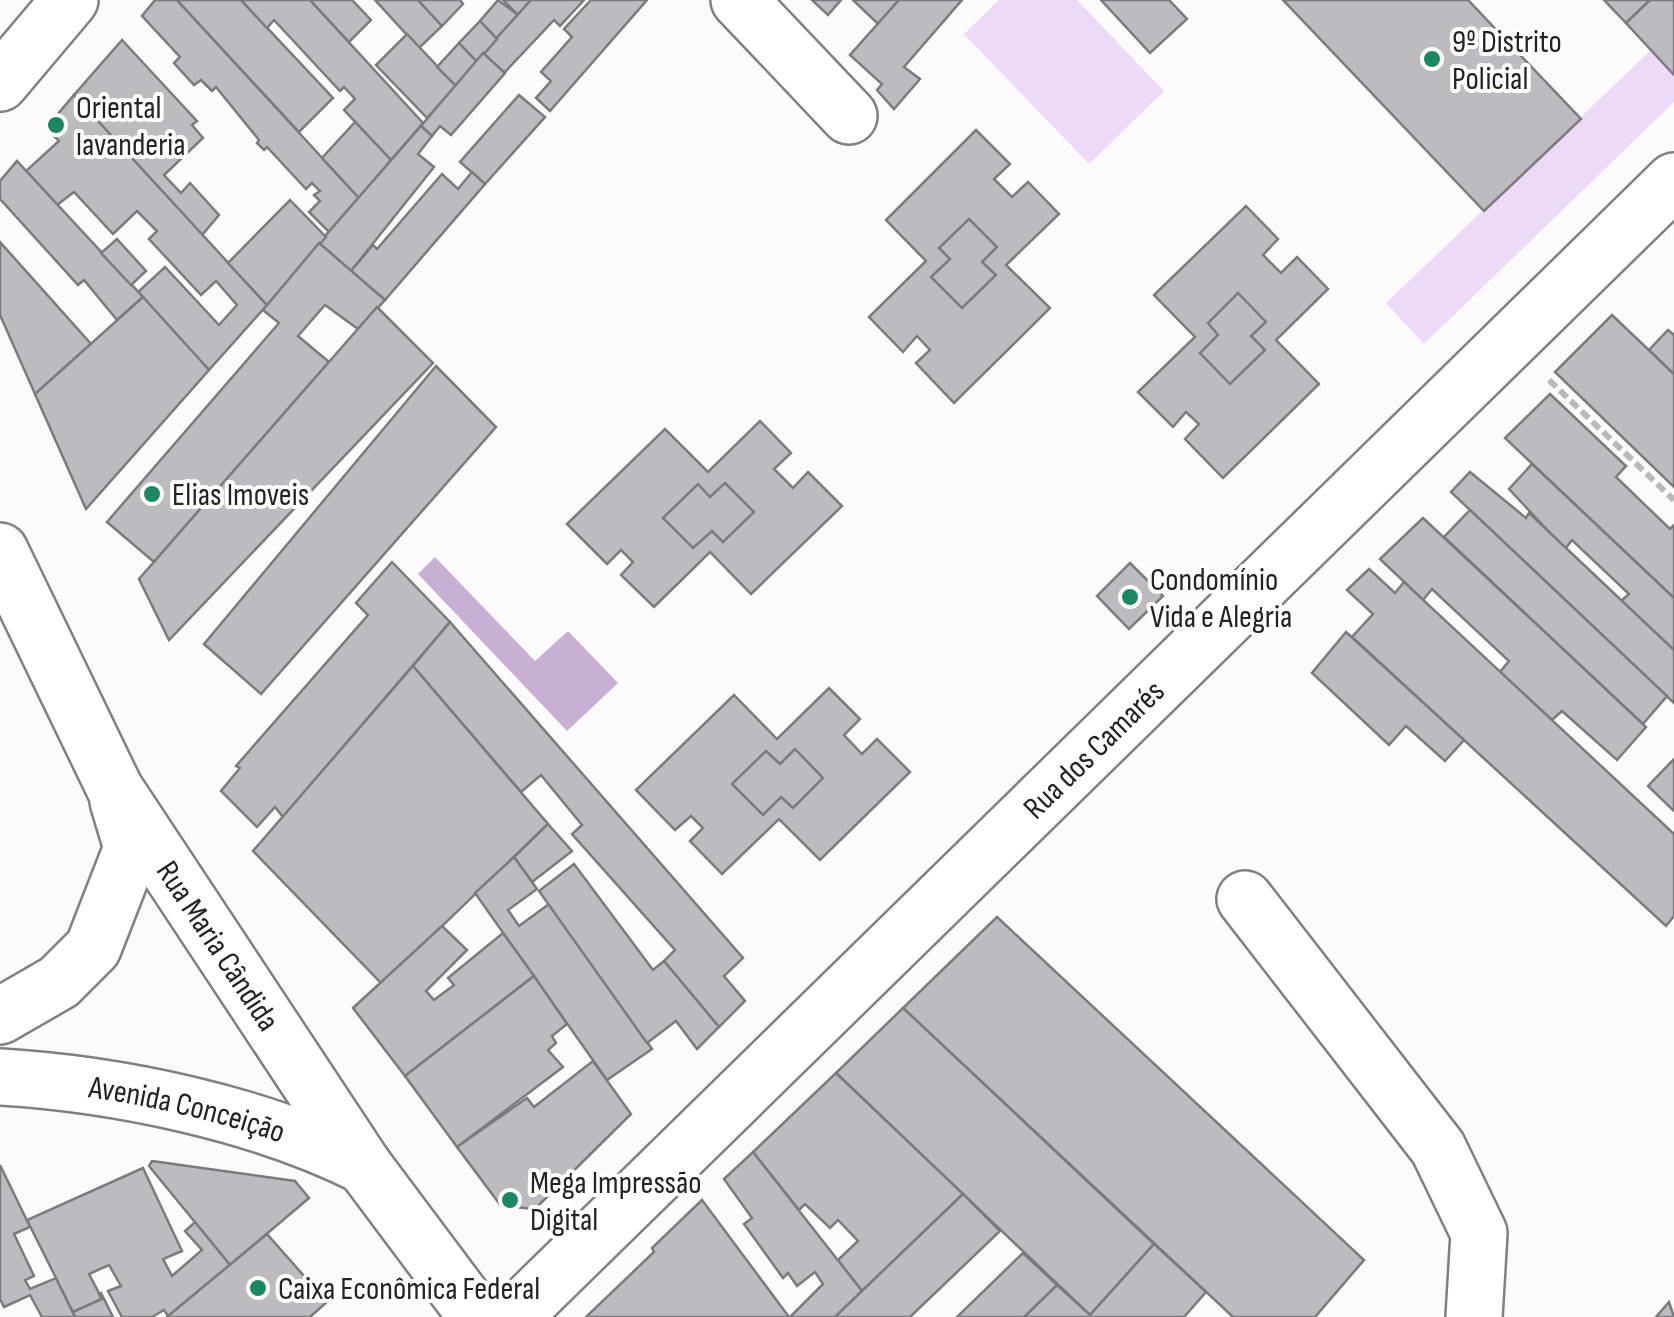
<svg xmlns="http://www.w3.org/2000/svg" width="1674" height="1317" font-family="'Sofia Sans Condensed',sans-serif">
<rect width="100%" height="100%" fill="#fdfafe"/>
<g fill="#eddaf6">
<path d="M999 0H1077L1164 91 1089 164 964 34Z"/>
<path d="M1651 50 1674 75V102L1424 344 1386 303Z"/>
</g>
<path fill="#c8afd4" d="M435 557 535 661 568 631 618 683 567 731 418 574Z"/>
<g fill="#bebbc0" stroke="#7d7a7f" stroke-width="2.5">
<path d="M155 0H177L359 198 329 232 309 212 320 201 314 195 320 191 312 183 306 189 267 147 264 150 257 143 259 140 216 87 212 91 201 80 194 85 174 63 180 57 142 16Z"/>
<path d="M177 0H241L333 98 299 132Z"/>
<path d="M241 0H310L423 123 391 160 344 110 355 99 344 87 340 91 274 20 267 28Z"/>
<path d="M310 0H352L371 20 349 42Z"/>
<path d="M375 0H418L442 26 419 48Z"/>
<path d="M418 0H460L463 4 442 26Z"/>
<path d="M498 0 518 15 497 39 480 21Z"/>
<path d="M503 0H531L518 15Z"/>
<path d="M531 0H584L560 26 554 20 504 73 483 53Z"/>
<path d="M591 0H647L550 111 536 98 551 81 541 72 572 37 564 29Z"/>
<path d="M812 0H841L828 15Z"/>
<path d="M853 0H899L878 24Z"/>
<path d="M899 0H962L904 67 920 79 894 109 877 90 882 84 850 55Z"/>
<path d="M1101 0H1169L1187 19 1150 53Z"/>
<path d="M1283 0H1468L1581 119 1484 211Z"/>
<path d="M1604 0H1650L1626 23Z"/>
<path d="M1650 0H1674V75L1626 23Z"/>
<path d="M480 21 497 39 477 62 459 43Z"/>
<path d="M407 34 456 86 427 118 376 65Z"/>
<path d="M122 40 197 121 192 125 203 138 164 175 181 193 190 183 219 215 202 235 74 95Z"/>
<path d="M459 43 477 62 456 86 437 67Z"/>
<path d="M483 53 505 73 451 135 440 126 432 136 421 126Z"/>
<path d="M74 95 267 305 209 370 137 293 165 267 219 325 237 305 216 281 201 295 149 239 157 231 137 211 113 234 74 192 57 205 26 171 59 141 46 128Z"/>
<path d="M519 95 545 117 485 184 460 162Z"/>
<path d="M355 122 391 160 359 198 322 158Z"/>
<path d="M421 126 432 136 418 154 434 167 351 271 319 243Z"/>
<path d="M976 130 1010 164 994 179 1012 197 1028 182 1059 214 1006 265 1050 308 954 403 916 363 930 350 917 336 903 352 869 317 926 261 886 220Z"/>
<path d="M17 161 143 297 117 320 84 280 78 285 0 199V181Z"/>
<path d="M472 172 485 184 385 300 351 271 373 245 377 249 442 174 458 189Z"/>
<path d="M290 200 326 237 267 305 228 263Z"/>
<path d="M1246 206 1278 239 1263 255 1281 273 1297 257 1328 289 1276 340 1319 384 1223 478 1185 439 1199 424 1186 412 1173 427 1138 392 1195 337 1154 295Z"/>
<path d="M969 219 997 247 982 262 996 275 962 308 931 277 950 259 939 248Z"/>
<path d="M117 239 146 271 131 285 101 253Z"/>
<path d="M0 242 91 344 35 394 0 315Z"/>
<path d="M319 243 385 300 358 329 325 305 298 336 329 362 154 562 107 522 279 323 263 310Z"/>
<path d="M1238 293 1266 322 1251 336 1265 350 1230 384 1200 353 1218 335 1208 323Z"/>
<path d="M143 297 209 370 86 509 35 394Z"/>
<path d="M377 307 433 363 169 640 139 579Z"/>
<path d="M1612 315 1674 374V487L1555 372Z"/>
<path d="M1668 330 1674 335V374L1649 350Z"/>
<path d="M436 366 496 427 261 694 204 644Z"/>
<path d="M1550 394 1626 466 1616 477 1670 529 1674 525V598L1505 438Z"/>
<path d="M760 421 791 453 774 469 793 488 808 472 842 506 751 594 710 552 654 607 621 575 633 562 621 550 607 564 567 524 665 429 708 472Z"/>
<path d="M1532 464 1674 598V650L1621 601 1629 594 1572 540 1565 549 1509 489Z"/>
<path d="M1470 472 1526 518 1529 513 1674 650V703L1451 492Z"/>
<path d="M725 483 754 512 723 542 712 531 693 548 663 518 698 484 710 497Z"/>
<path d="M1470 510 1667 696 1643 724 1444 537Z"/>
<path d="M1423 518 1646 727 1617 760 1562 711 1552 720 1500 672 1509 661 1432 589 1423 600 1380 559Z"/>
<path d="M392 562 450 622 283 817 275 807 257 827 221 791 240 768 236 766 368 615 356 603Z"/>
<path d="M1130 563 1163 596 1129 629 1097 596Z"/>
<path d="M1369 569 1395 593 1404 582 1674 834V916L1666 926 1352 637 1373 614 1347 590Z"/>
<path d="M450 622 743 958 724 976 745 1001 719 1027 664 961 675 950 572 834 582 825 541 775 521 792 413 666Z"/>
<path d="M1346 632 1464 740 1445 761 1406 726 1389 745 1312 673Z"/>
<path d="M413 666 548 824 382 984 253 851Z"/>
<path d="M829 688 860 719 844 735 862 754 877 739 910 772 820 860 779 819 722 874 690 841 703 828 691 816 675 830 636 790 734 695 777 739Z"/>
<path d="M795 749 823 778 793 808 781 797 763 815 732 784 766 751 780 764Z"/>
<path d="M1674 759V811L1648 786Z"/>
<path d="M548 824 572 851 532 882 514 857Z"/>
<path d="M514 857 537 889 508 910 519 926 549 904 652 1049 607 1080 475 893Z"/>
<path d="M574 864 653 970 664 961 719 1027 697 1049 676 1021 647 1043 539 891Z"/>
<path d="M997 917 1364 1260 1315 1317H1233L903 1008Z"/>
<path d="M442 926 467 950 426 991 434 1000 454 985 448 978 503 933 534 976 405 1076 353 1008Z"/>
<path d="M534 976 567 1024 552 1036 556 1043 548 1050 563 1067 457 1147 405 1076Z"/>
<path d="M903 1008 1154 1244 1090 1315 836 1073Z"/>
<path d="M593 1061 631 1114 535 1209 501 1206 457 1147 527 1098 534 1107Z"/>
<path d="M836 1073 963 1194 862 1291 838 1260 858 1241 838 1220 830 1228 805 1204 799 1210 753 1152Z"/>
<path d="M753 1152 862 1291 835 1317H790L823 1284 815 1272 797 1286 788 1273 783 1278 744 1224 752 1218 724 1179Z"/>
<path d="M152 1161 295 1181 309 1198 230 1265 149 1166Z"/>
<path d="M0 1165 30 1227 14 1234 34 1276 25 1280 30 1289 56 1278 75 1317H42L30 1295 4 1307 0 1299Z"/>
<path d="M143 1168 182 1251 163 1259 172 1276 202 1250 185 1231 195 1222 230 1265 168 1316 164 1310 152 1317H122L108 1291 121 1286 109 1265 89 1274 102 1299 73 1312 27 1220Z"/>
<path d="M963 1194 1000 1231 910 1317H835Z"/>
<path d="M702 1200 789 1317H586L654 1252 652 1248Z"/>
<path d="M267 1234 327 1302 310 1317H167Z"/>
<path d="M1154 1244 1206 1292 1184 1317H1024L1057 1285 1090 1315Z"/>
<path d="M1023 1253 1057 1285 1024 1317H957Z"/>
<path d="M99 1294 101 1293 113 1317H75L73 1312 102 1299Z"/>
<path d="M1669 1302 1674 1317H1656Z"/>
</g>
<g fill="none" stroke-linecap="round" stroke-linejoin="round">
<defs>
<g id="minor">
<path d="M739 0 849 116"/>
<path d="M1245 899 1438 1148 1479 1233 1474 1317"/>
<path id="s1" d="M513 1317 1674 181"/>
</g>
<g id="major">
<path d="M0 83 70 0"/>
<path id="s2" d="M0 551 115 789 364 1166 477 1317"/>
<path d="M0 1016 59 982 93 948 132 848 118 801"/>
<path id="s3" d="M0 1077C118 1084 258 1113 364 1166"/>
</g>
</defs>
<use href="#minor" stroke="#827f83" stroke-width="60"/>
<use href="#major" stroke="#827f83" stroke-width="60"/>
<path stroke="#bbb8bc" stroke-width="6" stroke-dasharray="10 5" stroke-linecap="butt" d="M1549 380 1674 500"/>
<use href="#minor" stroke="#fff" stroke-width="55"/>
<use href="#major" stroke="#fff" stroke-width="55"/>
</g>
<g fill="#1c8763" stroke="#fff" stroke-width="4">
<circle cx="1432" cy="59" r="10"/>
<circle cx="56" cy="125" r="10"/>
<circle cx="152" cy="494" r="10"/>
<circle cx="1130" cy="597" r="10"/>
<circle cx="510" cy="1200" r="10"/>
<circle cx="258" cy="1288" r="10"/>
</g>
<g text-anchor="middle" stroke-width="8" stroke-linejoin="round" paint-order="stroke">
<g font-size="32" fill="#232224" stroke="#fff" text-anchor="start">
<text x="1452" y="52">9º Distrito<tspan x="1452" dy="37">Policial</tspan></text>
<text x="76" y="118">Oriental<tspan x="76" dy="37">lavanderia</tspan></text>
<text x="172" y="505">Elias Imoveis</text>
<text x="1150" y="590">Condomínio<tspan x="1150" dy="37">Vida e Alegria</tspan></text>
<text x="530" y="1193">Mega Impressão<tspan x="530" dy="37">Digital</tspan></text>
<text x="278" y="1299">Caixa Econômica Federal</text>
</g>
<g font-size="32" fill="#232224" stroke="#fff">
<text dy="11" stroke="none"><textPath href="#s1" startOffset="812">Rua dos Camarés</textPath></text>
<text dy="11" stroke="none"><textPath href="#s2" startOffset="452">Rua Maria Cândida</textPath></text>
<text dy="11" stroke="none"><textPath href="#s3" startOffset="190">Avenida Conceição</textPath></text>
</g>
</g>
</svg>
